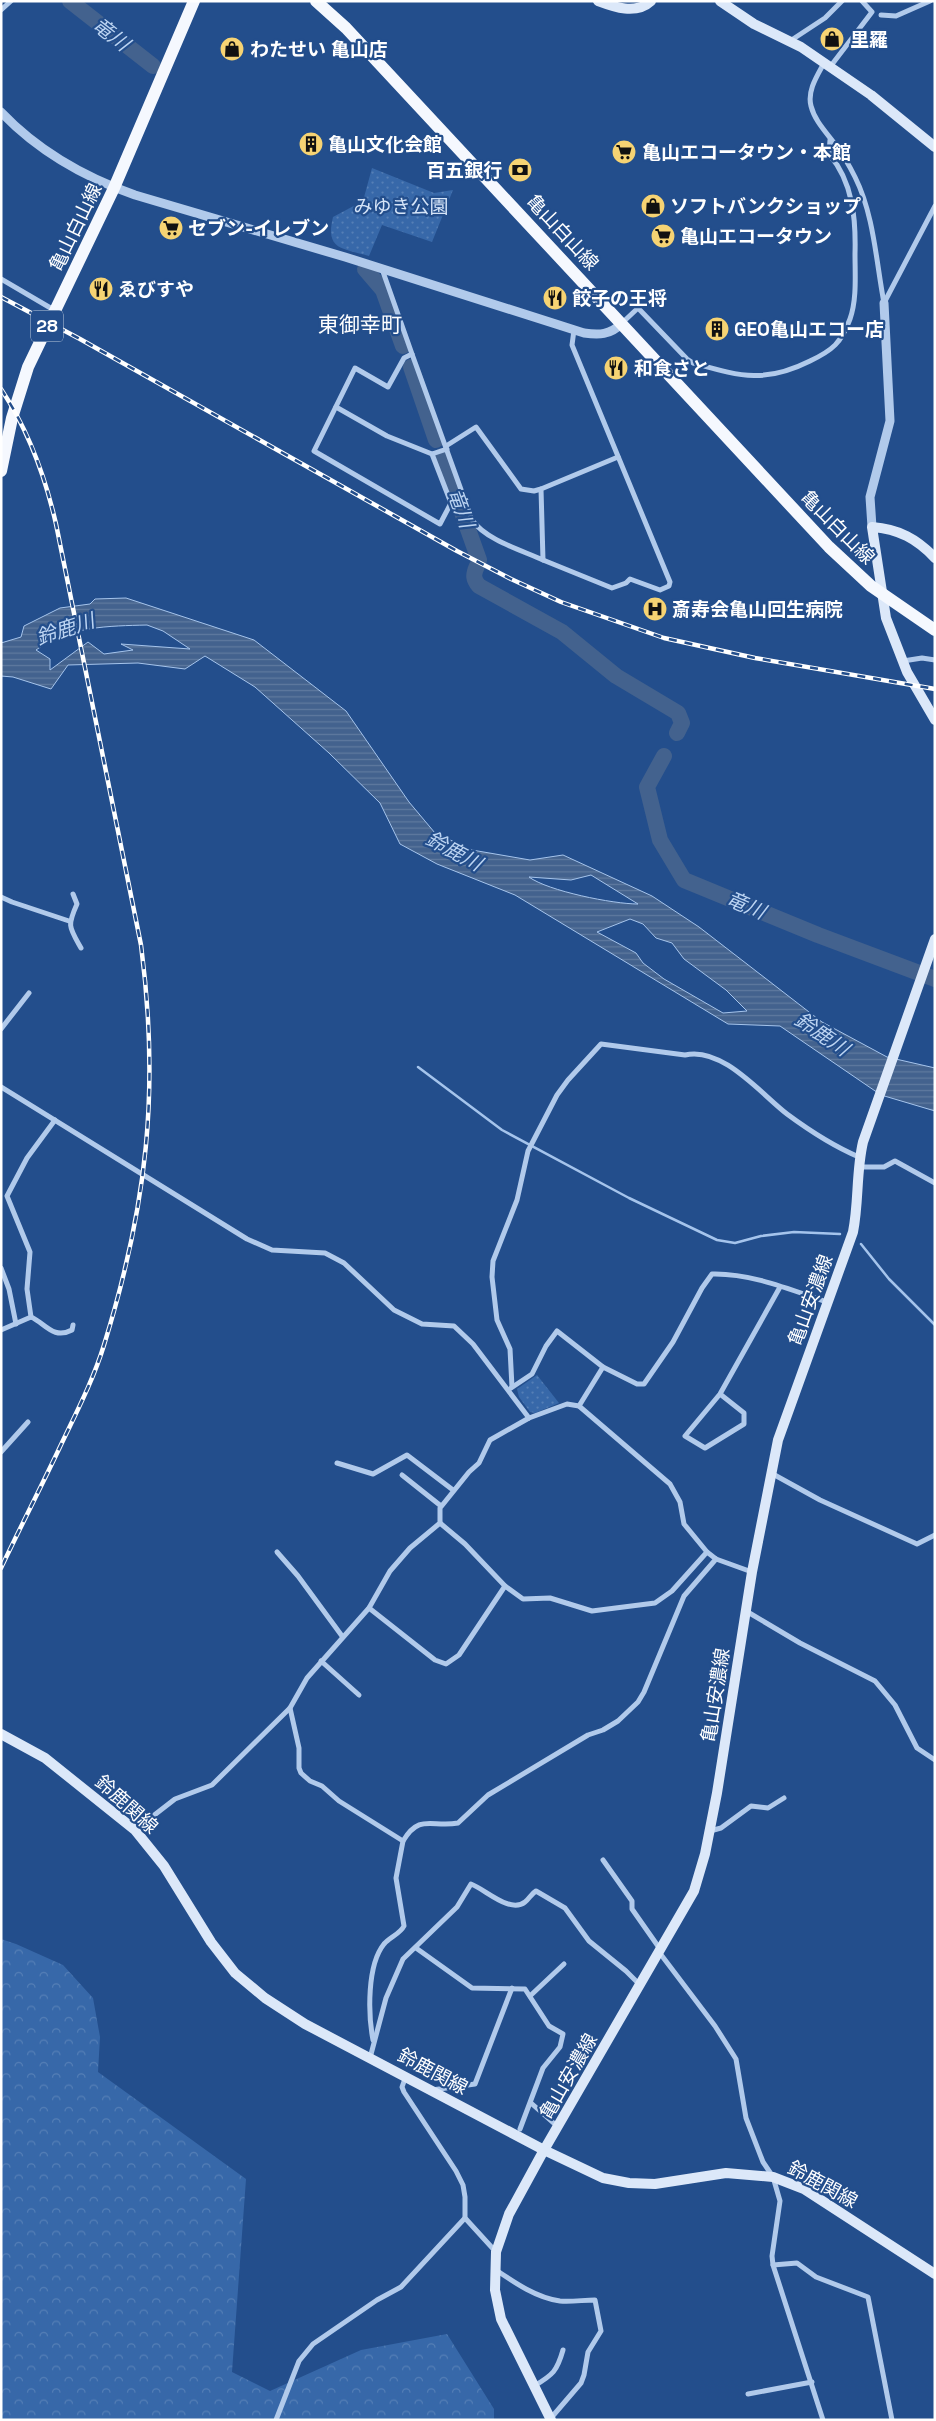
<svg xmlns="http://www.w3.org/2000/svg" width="936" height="2421" font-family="'Space Grotesk','Noto Sans JP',sans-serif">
<defs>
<pattern id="forest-crowns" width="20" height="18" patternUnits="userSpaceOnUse" patternTransform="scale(1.25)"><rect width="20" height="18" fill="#3768a9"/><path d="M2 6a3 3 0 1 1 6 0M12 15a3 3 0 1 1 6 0" fill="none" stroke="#557fb6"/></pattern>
<pattern id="park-dots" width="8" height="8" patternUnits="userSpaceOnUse" patternTransform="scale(1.25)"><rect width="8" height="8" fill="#3768a9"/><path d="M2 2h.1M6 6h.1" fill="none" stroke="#557fb6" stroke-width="1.8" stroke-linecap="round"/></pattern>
<pattern id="water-rules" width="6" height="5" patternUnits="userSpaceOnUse" patternTransform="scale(1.25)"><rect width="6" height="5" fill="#43628e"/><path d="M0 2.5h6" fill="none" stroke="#5f7a9f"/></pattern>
</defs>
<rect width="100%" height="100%" fill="#234e8c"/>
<path fill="url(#forest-crowns)" d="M1 1939 16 1944 63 1965 93 1998 100 2037 98 2072 246 2179 232 2372 270 2391 361 2350 447 2334 494 2409V2420H1Z"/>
<g fill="url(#park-dots)">
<path d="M372 168 434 193 453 190 432 242 382 225 369 256C342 248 325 250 333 217L363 201Z"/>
<path d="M537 1375 559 1403 535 1413 530 1412 519 1397 517 1389Z"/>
</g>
<path fill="url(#water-rules)" stroke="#a5c4ec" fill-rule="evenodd" d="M126 598 254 640 346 711 409 802 435 833 472 850 530 860 563 855 652 896 699 927 822 1022 887 1057 935 1068V1111L881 1095 780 1026 728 1024 515 895 437 864 400 844 380 803 329 753 255 687 205 656 185 669 138 663 68 665 51 689 13 677 1 676V643L21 637 24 626 60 608 90 604 95 599ZM147 625 163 631 190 649 121 644 133 650 104 654 88 642 50 670V659L36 650C69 626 109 626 147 625ZM591 875 638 904C613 904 548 891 529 877L571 880ZM630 919 643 924 656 938 672 943 684 959 726 990 747 1011 723 1013 664 979 643 963 636 953 597 932Z"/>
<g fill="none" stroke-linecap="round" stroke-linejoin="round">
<g stroke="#a5c4ec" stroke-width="2.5">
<path d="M418 1067 502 1130 629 1198 717 1240 735 1243 761 1236 794 1232 840 1234"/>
<path d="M861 1244 889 1279 935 1325"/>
</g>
<g stroke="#43628e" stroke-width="16">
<path d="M70 1 153 66"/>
<path d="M365 269 383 290 403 346"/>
<path d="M411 367 436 440"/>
<path d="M442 456 479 560"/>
<path d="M477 566C473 575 473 579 479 586L562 632 616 676 678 713 682 723 677 733"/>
<path d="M664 756 647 787 660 840 684 880 818 935 935 979"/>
</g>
<g stroke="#b1caeb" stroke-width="5">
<path d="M1 10 11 1"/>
<path d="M881 15 896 16 930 1"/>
<path d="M790 41 825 18 842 1"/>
<path d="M824 63C817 76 807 91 811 106 815 122 828 134 837 147 844 156 850 167 855 177 874 215 876 261 884 303"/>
<path d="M830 67 872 12 862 1"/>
<path d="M382 269 412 354 404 358 388 387 355 368 314 451 440 524 451 503 432 454"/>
<path d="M1 279 54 310"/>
<path d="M884 303 935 206"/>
<path d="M621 324 638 308 687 359 693 363C740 376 764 384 810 361 833 350 841 343 850 319 857 299 855 275 855 254 856 219 853 182 829 154L830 140"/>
<path d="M412 354 472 520C486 540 521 550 543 560L541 489 618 457"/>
<path d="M336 407 387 436 432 454 447 449"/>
<path d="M446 446 476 427 521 489 534 491 541 489"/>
<path d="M543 560 612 588 626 583 630 579 660 590 669 586 670 582 572 345 574 330"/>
<path d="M903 661 922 658 935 660"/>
<path d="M73 894 77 904C67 926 69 927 81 948"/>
<path d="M1 897 12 902 69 921"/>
<path d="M1 1029 29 993"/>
<path d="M1 1087 247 1239 272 1250 325 1253 344 1263 394 1310 422 1324 454 1326 473 1344 529 1418"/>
<path d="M859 1167H884L895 1161 935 1183"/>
<path d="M1 1268 9 1289 16 1324"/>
<path d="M31 1317C45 1323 53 1340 72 1330L73 1325"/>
<path d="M1 1330 31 1317 27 1289 30 1252 7 1196 27 1158 55 1120"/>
<path d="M512 1387 510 1349 497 1320 492 1277 493 1261 517 1200 528 1151 557 1095 568 1080 601 1044 685 1055C722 1046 761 1094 787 1114 810 1131 833 1146 859 1157"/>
<path d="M511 1388 532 1374 546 1346 557 1331 603 1367"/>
<path d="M720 1394 744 1413V1424L705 1448 685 1436 720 1394 780 1287"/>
<path d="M579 1406 603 1367 637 1384H644L673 1342 702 1288 712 1274C751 1273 791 1290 827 1302"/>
<path d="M1 1452 28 1422"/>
<path d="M337 1463 373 1474 407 1455 453 1490"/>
<path d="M771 1473 820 1500 906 1539 917 1544 935 1535"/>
<path d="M402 1475 441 1506"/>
<path d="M440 1523 465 1544 505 1586 523 1599 550 1598 592 1611 655 1603 672 1591 707 1552"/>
<path d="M277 1552 298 1576 342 1636"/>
<path d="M369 1608 435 1660 446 1664 459 1655 505 1586"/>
<path d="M746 1611 800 1643 875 1681 895 1705 917 1748 935 1760"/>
<path d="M321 1661 359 1695"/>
<path d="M290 1708 299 1748V1768L301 1773 310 1781 322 1786 339 1801 403 1841C420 1813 432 1828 458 1823L488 1795 588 1735 603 1730 618 1721 638 1702 644 1692 684 1596 716 1559"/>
<path d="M135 1830 175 1799 212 1785 290 1708 307 1678 369 1608 390 1571 410 1548 440 1523V1508L469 1472 479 1463 490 1440 529 1418 567 1404 579 1406 670 1484 680 1502 684 1524 707 1552 716 1559 752 1572"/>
<path d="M710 1831 721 1828 751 1806 768 1808 784 1798"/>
<path d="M603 1860 632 1901V1909L660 1949"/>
<path d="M416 1948 472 1988 525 1989 549 2026 563 2034 560 2047 543 2068 520 2129"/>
<path d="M659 1952 715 2026 736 2059 746 2118 763 2162 773 2177 780 2201 772 2256 773 2265 823 2420"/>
<path d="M530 1996 564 1964"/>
<path d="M373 2040C368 2014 367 1965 384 1944 390 1937 400 1934 404 1926L396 1878 403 1841"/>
<path d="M370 2058 386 1998 403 1959 457 1907 471 1884C485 1889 510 1914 525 1902 529 1899 531 1894 536 1891L565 1908 589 1941 626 1971 640 1985"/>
<path d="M406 2076 402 2087 404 2092 456 2171 463 2185 465 2197V2218L496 2252"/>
<path d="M432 2090 475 2084 512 1988"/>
<path d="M531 2103 558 2127"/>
<path d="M773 2265 797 2263 816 2277 868 2297 892 2420"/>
<path d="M496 2270C515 2283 537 2298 560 2301 571 2302 584 2300 595 2300L601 2331 588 2352 584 2375 581 2383 551 2418"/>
<path d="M534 2386C553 2375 557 2371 563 2350"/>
<path d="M748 2394 812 2382"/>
<path d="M276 2420 299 2361 313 2344 377 2300 401 2287 465 2218"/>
</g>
<g stroke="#b1caeb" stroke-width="9">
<path d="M1 112C39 152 84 177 135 195L345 257 584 333C599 335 610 335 621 324"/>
<path d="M872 527 870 497 890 421 884 303"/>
</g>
<g stroke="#dce8f9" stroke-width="10">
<path d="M598 1C614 7 636 15 651 1"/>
<path d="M720 1 754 24 801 47 871 95 935 147"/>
<path d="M935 558C917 539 899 529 872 527L886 618 907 672 935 720"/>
<path d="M1 1734 45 1758 135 1830 164 1866 211 1942 235 1973 265 1998 305 2024 544 2150 603 2178 629 2183 655 2184 726 2173 773 2177 804 2189 935 2274"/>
<path d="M551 2420 501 2319 495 2290 496 2252 509 2214 544 2150 694 1891 705 1854 717 1793 752 1572 778 1440 853 1232C859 1202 856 1172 863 1142L935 939"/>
</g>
<g stroke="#f5f8fe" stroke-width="12">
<path d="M316 1 346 28 829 547 871 586 935 630"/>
<path d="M1 471 12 418 28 367 114 188 194 1"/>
</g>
<defs>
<g id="rail">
<path d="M1 297 80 339 457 551 511 579 561 602 664 638 755 658 935 689"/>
<path d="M1 389C29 431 45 476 56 524L141 945C160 1090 147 1206 104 1345 93 1381 75 1415 59 1449 40 1489 20 1528 1 1568"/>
</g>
</defs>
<use href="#rail" stroke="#fff" stroke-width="4.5"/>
<use href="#rail" stroke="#234e8c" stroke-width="2.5" stroke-dasharray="8" stroke-linecap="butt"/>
</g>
<defs>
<symbol id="shop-disc" viewBox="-11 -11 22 22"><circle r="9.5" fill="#f6d373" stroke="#234e8c"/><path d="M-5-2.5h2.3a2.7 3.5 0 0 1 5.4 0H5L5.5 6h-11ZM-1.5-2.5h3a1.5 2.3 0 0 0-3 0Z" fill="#111"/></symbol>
<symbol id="building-disc" viewBox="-11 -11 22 22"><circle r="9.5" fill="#f6d373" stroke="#234e8c"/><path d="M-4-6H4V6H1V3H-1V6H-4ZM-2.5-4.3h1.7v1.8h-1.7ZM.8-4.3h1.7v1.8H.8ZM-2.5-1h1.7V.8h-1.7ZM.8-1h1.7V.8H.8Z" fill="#111"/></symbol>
<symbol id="supermarket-disc" viewBox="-11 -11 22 22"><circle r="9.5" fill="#f6d373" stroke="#234e8c"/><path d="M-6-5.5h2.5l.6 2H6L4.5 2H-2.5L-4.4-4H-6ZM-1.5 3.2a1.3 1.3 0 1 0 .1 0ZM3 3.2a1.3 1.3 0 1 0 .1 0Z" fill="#111"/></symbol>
<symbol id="bank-disc" viewBox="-11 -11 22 22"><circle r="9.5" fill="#f6d373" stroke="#234e8c"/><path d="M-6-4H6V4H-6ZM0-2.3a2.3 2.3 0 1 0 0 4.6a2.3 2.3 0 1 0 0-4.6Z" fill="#111"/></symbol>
<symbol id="restaurant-disc" viewBox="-11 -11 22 22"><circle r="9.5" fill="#f6d373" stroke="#234e8c"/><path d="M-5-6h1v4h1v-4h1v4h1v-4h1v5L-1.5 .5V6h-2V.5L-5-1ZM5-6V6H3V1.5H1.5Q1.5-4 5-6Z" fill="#111"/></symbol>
<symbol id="hospital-disc" viewBox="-11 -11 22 22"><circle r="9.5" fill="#f6d373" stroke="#234e8c"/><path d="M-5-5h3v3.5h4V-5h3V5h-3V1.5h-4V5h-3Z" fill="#111"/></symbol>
</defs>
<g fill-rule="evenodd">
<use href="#shop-disc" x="818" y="25" width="28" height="28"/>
<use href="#shop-disc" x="218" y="35" width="28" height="28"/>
<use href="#building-disc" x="297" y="130" width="28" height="28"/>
<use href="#supermarket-disc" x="610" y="138" width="28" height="28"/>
<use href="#bank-disc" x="506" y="156" width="28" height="28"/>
<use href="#shop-disc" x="639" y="192" width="28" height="28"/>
<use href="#supermarket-disc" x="157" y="214" width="28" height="28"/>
<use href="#supermarket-disc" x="649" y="222" width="28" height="28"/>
<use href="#restaurant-disc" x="87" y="275" width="28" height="28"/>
<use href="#restaurant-disc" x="541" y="284" width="28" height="28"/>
<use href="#building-disc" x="703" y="315" width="28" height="28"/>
<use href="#restaurant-disc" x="602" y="354" width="28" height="28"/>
<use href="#hospital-disc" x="641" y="595" width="28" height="28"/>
</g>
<g text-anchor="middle" stroke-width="4.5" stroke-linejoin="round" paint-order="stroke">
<rect fill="#234e8c" stroke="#bdcadc" stroke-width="1" x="31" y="310.5" width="32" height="31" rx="4"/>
<g font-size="18" font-weight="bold" fill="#fff">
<text x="47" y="332">28</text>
</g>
<g font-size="19" font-weight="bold" fill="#fff" stroke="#234e8c" text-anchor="start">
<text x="850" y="46">里羅</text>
<text x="250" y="56">わたせい 亀山店</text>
<text x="328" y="151">亀山文化会館</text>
<text x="642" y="159">亀山エコータウン・本館</text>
<text x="502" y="177" text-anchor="end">百五銀行</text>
<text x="670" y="213">ソフトバンクショップ</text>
<text x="188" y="235">セブン-イレブン</text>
<text x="680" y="243">亀山エコータウン</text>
<text x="118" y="296">ゑびすや</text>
<text x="572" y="305">餃子の王将</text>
<text x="734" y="336">GEO亀山エコー店</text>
<text x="634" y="375">和食さと</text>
<text x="672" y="616">斎寿会亀山回生病院</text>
</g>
<g font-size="19" fill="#d5e4f8" stroke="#234e8c">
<text x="401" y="213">みゆき公園</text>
</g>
<g font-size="19" fill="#fff" stroke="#234e8c">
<text transform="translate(75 227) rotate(-64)" y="7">亀山白山線</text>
<text transform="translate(563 232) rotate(47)" y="7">亀山白山線</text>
<text transform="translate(838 527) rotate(45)" y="7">亀山白山線</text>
<text transform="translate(810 1300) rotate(-70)" y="7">亀山安濃線</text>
<text transform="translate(715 1695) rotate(-81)" y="7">亀山安濃線</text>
<text transform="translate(127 1804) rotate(42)" y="7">鈴鹿関線</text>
<text transform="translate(433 2071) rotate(28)" y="7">鈴鹿関線</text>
<text transform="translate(568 2076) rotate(-60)" y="7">亀山安濃線</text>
<text transform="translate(823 2184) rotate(29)" y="7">鈴鹿関線</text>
</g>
<g font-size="20" font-style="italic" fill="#bcd4f2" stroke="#234e8c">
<text transform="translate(111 34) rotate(38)" y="7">竜川</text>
<text transform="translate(461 508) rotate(70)" y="7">竜川</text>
<text transform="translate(65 629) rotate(-18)" y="7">鈴鹿川</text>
<text transform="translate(454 851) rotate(28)" y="7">鈴鹿川</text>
<text transform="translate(746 905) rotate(23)" y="7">竜川</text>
<text transform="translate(822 1034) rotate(34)" y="7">鈴鹿川</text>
</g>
<g font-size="21" fill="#fff" stroke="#234e8c">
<text x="360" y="332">東御幸町</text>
</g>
</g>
<rect width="936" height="2421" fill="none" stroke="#ffffff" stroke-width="5"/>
</svg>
